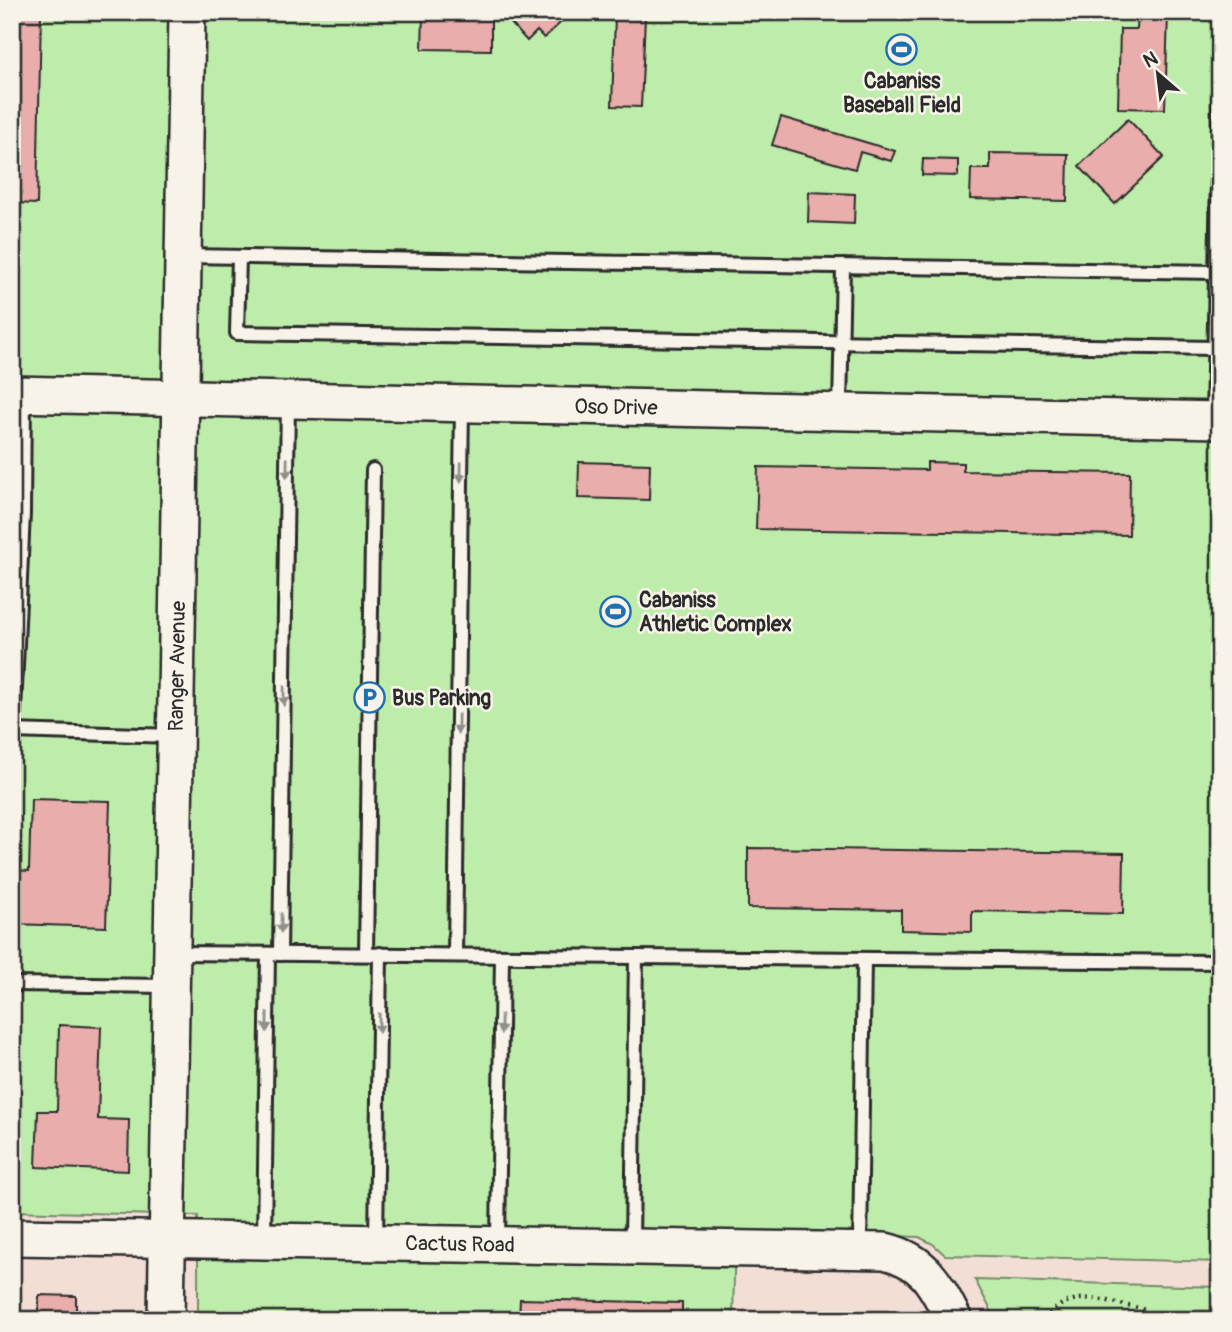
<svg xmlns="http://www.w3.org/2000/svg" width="1232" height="1332" font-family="Pangolin,sans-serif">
<rect width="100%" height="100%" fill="#f7f3e8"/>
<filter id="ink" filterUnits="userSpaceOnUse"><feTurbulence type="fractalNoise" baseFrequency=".0143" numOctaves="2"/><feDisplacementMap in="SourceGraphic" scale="14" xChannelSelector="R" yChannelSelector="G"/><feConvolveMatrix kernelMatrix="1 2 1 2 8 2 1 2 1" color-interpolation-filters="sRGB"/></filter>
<g filter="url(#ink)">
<g fill="#f3ded6">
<path d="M12 1211 199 1216 198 1320H12Z"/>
<path d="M735 1230 919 1237 933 1244 945 1255 1220 1262V1320H733Z"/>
</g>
<g fill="#beedab" stroke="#748c6b" stroke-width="2">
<path d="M12 12H1220V1262L945 1255 933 1244 919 1237 735 1230 733 1320H198V1216L12 1211Z"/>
<path d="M975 1280 1220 1287V1320H996Z"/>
</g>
<g fill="#e9adac" stroke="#2b2b2b" stroke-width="2">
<path d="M12 12H41L37 204 12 203Z"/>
<path d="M423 12H491V50L422 49Z"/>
<path d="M501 12H568L570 14 544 38 537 31 527 41Z"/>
<path d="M1138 13 1168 14 1165 109 1118 108 1120 29H1137Z"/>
<path d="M615 16 645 17 641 107 612 106Z"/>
<path d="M781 117 895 151 891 161 860 152 855 169 772 145Z"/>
<path d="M1128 119 1164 157 1115 204 1079 166Z"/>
<path d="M990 153 1068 154 1067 201 970 199 971 169H990Z"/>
<path d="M923 159 958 160V176L922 175Z"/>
<path d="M809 192 855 194 854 224 808 222Z"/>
<path d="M579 462 650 464 649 500 578 498Z"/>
<path d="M927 462 963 463V471L1130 473 1129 535 756 529 758 467 927 470Z"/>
<path d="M31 799 110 801 106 927 12 924V870L29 871Z"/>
<path d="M748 848 1124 853 1123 914 972 911V932L901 930V910L748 908Z"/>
<path d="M59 1025 101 1027 98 1119 129 1120 128 1171 36 1167 38 1111H57Z"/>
<path d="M39 1295 76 1296V1310L98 1311 97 1320H39Z"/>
<path d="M520 1299 682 1303V1320H519Z"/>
</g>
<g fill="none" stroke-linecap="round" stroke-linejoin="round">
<defs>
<g id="lane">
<path d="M184 256 1216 272"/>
<path d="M239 257 237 333 1215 348"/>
<path d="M840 408 843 266"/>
<path d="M1213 416 1220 85"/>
<path d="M12 731 173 736"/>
<path d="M13 731 23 513 24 396"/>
<path d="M174 953 1220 962"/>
<path d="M280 954 288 401"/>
<path d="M366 954 373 470"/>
<path d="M455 955 462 404"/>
<path d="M12 984 168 986"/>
<path d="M264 1240 268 954"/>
<path d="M376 1241 380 954"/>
<path d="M498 1242 502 956"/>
<path d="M632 1243 636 957"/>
<path d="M860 1250 864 959"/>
</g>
<g id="secondary">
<path d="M12 394 1220 420"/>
<path d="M12 1237 885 1251C926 1261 936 1285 954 1320"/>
<path d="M166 1320 187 12"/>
</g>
</defs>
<use href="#lane" stroke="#2b2b2b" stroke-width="18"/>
<use href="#secondary" stroke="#2b2b2b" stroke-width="40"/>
<path stroke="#2b2b2b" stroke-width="4.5" stroke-dasharray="2 5" stroke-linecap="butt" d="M1045 1320C1064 1292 1094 1297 1121 1304 1138 1309 1142 1305 1156 1320"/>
<use href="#lane" stroke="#f7f3e8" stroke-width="12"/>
<use href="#secondary" stroke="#f7f3e8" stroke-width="35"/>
</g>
<defs><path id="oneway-solid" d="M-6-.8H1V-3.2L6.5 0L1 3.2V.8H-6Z" transform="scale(1.75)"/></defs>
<g fill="#918f8a">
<use href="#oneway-solid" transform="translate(287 468) rotate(91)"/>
<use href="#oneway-solid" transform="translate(461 472) rotate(91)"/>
<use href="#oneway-solid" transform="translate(284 696) rotate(91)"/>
<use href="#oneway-solid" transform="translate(458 724) rotate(91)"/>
<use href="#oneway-solid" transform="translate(281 923) rotate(91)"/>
<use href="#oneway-solid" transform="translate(267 1022) rotate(91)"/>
<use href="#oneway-solid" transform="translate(379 1023) rotate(91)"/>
<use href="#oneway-solid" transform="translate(501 1024) rotate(91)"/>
</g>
</g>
<defs>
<symbol id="stadium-ring" viewBox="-11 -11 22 22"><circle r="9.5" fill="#f7f3e8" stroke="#1f6fb2" stroke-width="1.5"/><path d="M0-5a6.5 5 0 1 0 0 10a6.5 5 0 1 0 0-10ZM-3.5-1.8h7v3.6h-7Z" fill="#1f6fb2"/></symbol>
<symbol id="parking-ring" viewBox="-11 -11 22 22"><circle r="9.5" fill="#f7f3e8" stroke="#1f6fb2" stroke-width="1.5"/><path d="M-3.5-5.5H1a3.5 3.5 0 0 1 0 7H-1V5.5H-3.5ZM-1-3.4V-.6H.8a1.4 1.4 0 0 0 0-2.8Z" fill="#1f6fb2"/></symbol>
</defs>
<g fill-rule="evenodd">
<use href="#stadium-ring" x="884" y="32" width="35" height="35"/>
<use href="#stadium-ring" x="598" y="594" width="35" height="35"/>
<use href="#parking-ring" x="352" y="680" width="35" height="35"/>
</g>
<g text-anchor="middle" stroke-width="5" stroke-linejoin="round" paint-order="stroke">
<g font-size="21" font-weight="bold" fill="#2b2b2b" stroke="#f7f3e8" text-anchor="start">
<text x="902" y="88" text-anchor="middle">Cabaniss<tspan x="902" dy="24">Baseball Field</tspan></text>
<text x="639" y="607">Cabaniss<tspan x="639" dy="24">Athletic Complex</tspan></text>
<text x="392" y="705">Bus Parking</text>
</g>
<g font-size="21" fill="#2b2b2b" stroke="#f7f3e8">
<text transform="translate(616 407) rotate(1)" y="7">Oso Drive</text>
<text transform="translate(177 666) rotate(-89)" y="7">Ranger Avenue</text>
<text transform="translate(460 1244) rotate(1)" y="7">Cactus Road</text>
</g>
</g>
<rect width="1232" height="1332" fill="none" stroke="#f7f3e8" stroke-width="42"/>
<rect x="21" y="21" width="1190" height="1290" fill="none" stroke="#2b2b2b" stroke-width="2.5" filter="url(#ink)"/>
<g transform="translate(1158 74) rotate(332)" stroke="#f7f3e8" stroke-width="5" paint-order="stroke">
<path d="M0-5L12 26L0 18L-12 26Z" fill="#2b2b2b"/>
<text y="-10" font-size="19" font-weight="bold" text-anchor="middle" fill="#2b2b2b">N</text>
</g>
</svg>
